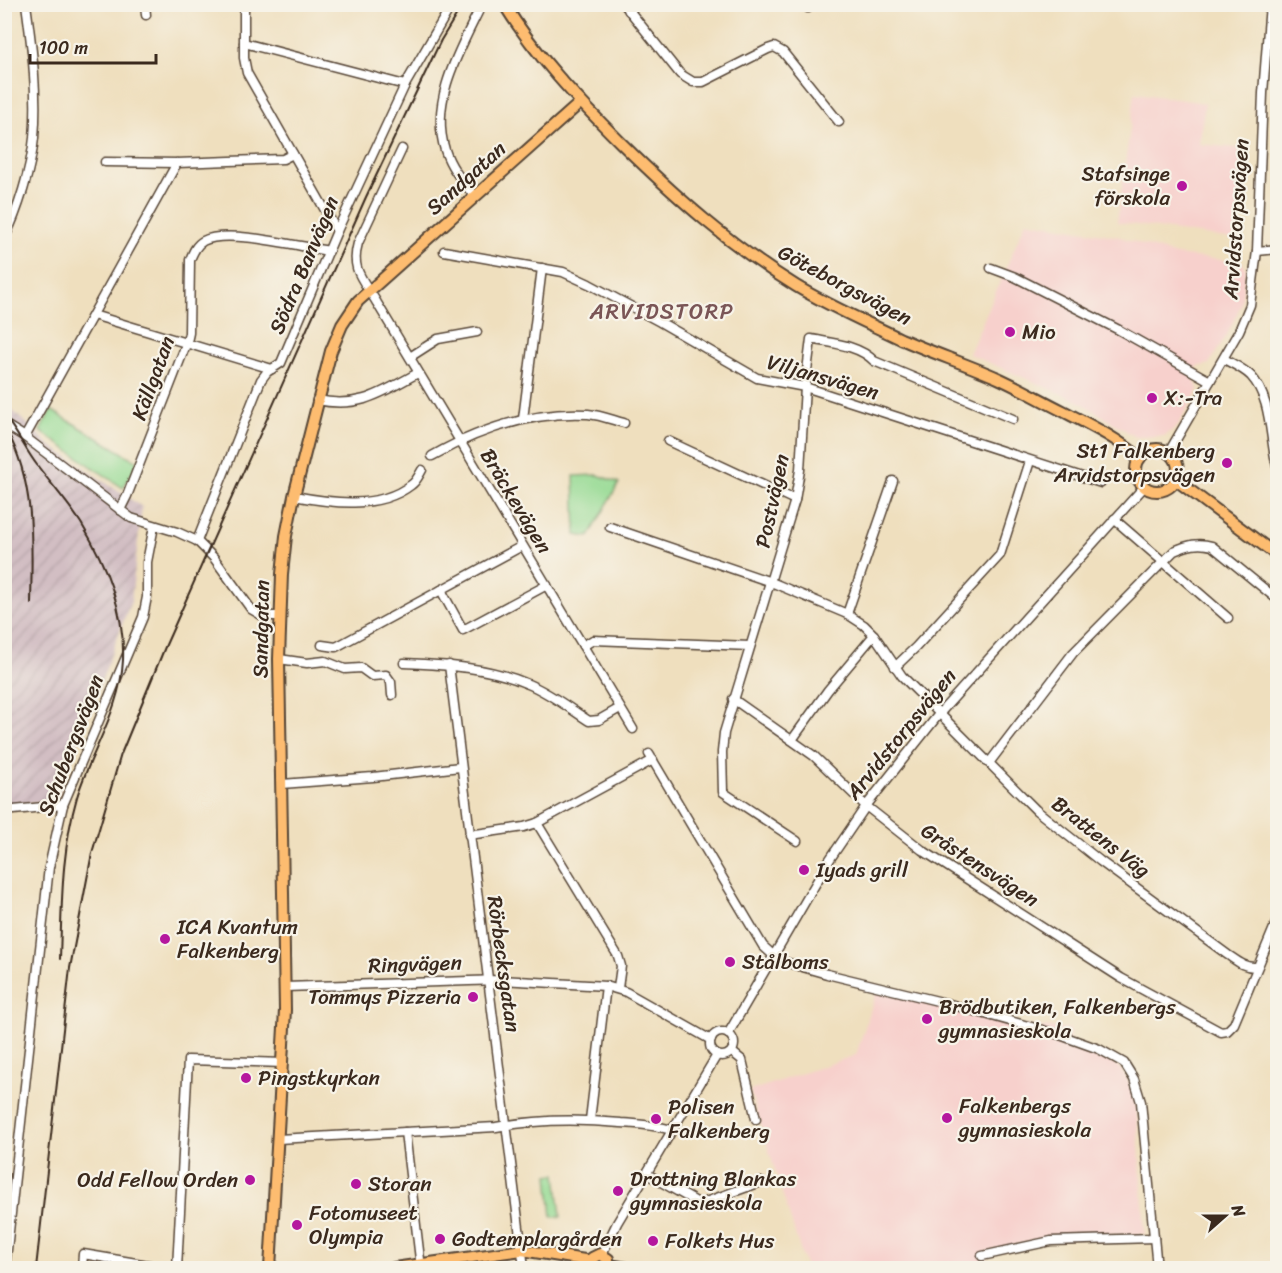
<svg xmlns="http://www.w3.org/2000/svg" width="1282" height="1273" font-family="Sriracha,sans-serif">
<defs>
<pattern id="industrial-furrows" width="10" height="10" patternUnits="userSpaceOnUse" patternTransform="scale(1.5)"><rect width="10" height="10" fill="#d2bec3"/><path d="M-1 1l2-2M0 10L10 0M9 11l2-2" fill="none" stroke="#b5a3a7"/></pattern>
</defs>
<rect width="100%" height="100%" fill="#f7f3e8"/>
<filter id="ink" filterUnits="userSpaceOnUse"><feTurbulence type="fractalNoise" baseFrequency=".0167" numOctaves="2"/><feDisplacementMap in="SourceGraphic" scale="12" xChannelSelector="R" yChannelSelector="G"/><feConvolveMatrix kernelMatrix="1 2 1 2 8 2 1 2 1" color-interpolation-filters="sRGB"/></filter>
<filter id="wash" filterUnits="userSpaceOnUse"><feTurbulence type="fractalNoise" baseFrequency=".008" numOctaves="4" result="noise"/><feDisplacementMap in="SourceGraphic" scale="24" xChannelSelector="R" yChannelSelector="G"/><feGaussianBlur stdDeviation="1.35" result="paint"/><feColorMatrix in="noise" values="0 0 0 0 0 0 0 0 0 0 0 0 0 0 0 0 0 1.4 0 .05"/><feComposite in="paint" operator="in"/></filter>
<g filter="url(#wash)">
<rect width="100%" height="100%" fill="#efdfbe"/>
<g fill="#f7d0cc">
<path d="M1135 93 1205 103 1199 144 1245 149 1239 240 1117 222Z"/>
<path d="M1026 221 1120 237 1176 255 1242 262 1246 269 1241 305 1228 333 1209 364 1197 367 1193 373 1198 390 1177 427 1164 436 1136 437 1080 402 969 354Z"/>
<path d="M877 990 1011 1025 1070 1029 1069 1041 1105 1056 1120 1068 1130 1084 1136 1102 1145 1234 1051 1236 986 1252 989 1268H806L750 1091 856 1055Z"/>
</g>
<path fill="url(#industrial-furrows)" d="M4 401 12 410 50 445 142 507 131 601 57 800 5 806Z"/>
<g fill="#95da93" stroke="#688258" stroke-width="1.5">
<path d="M51 410 138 462 123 488 40 431Z"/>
<path d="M598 475 619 483 589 537 576 535 574 476Z"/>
<path d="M556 1174 561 1217H552L548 1175Z"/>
</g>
</g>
<g filter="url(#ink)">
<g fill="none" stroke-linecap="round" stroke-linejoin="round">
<defs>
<g id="minor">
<path d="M145 4 146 15"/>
<path d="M244 4V58L247 73 337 231"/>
<path d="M624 4 680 74 693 82H703L768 49 774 47 783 52 839 122"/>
<path d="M808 8 812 4"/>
<path d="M629 11 637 4"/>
<path d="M244 43 405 85"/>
<path d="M402 149 358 243C350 271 364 280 377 303L633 729"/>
<path d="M105 162 177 163 283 159 293 154"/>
<path d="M475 197C464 183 451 169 445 150 429 100 461 48 482 4"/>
<path d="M4 239C18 211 31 169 34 138 38 94 32 48 26 4"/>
<path d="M444 251 563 272 589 284 660 322 757 378 805 387 1101 483"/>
<path d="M1257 251 1278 249"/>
<path d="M991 268 1015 277 1119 330 1210 381"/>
<path d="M93 315 272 369"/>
<path d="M410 357 438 339 477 332"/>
<path d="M1224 359C1233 364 1244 369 1251 376 1273 400 1269 441 1278 470"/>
<path d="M317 400C361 409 382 392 418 373"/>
<path d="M523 419 542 268"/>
<path d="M4 424 25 437 131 518 177 532 197 541 214 558 251 609 263 616H280"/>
<path d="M25 437 177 163"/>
<path d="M668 441 795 500"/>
<path d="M1169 452 1239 331 1250 305 1257 251 1263 93 1270 4"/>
<path d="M432 456C480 429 533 411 588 414 600 415 613 420 624 423"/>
<path d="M294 496C331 503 379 510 411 485 416 482 419 475 422 470"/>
<path d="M120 510 127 496 187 342 189 333 190 260C193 252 196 245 203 241 227 228 301 247 329 251"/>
<path d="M1114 519 1228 618"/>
<path d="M610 527 771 582 847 614 864 625 874 635 902 676 1036 810 1100 861 1228 955C1237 961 1245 968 1256 967"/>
<path d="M197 541 261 380 267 372 281 363 337 231 405 85 452 4"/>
<path d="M441 590 463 630 547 585"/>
<path d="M847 614 893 481"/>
<path d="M322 645 336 647 522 546"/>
<path d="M583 646 593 640 750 646"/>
<path d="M279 659 307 663 325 661 345 669 361 668 372 676 386 675 391 682 392 695"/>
<path d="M404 663C446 665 489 667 528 684 550 693 569 708 589 721L599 720 620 708"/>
<path d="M449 665 524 1268"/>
<path d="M895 667 916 647 1000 555 1030 461"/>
<path d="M733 699 814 756 866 806 922 850 1121 978 1221 1032 1227 1031 1234 1024 1276 923"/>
<path d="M792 740 828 690 874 635"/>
<path d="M649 754 763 946 774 956 785 962 827 974 946 1003 1060 1035 1099 1049 1124 1063 1134 1079 1141 1102 1157 1268"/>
<path d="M989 763 1073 653 1174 551C1188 545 1198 542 1212 546L1278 600"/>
<path d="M282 784 373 777 460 767"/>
<path d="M4 811 63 805"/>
<path d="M537 823 618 956 621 966 618 988"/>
<path d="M469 835 524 827 537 823 653 760"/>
<path d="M797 841 723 792 722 752 724 733 795 500 800 470 805 387 811 339C831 343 859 345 874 361L1013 419"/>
<path d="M285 987 500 980 606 986 626 992 711 1040"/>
<circle cx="722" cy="1044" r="12"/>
<path d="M728 1034 830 859 866 806 939 714 1144 487"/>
<path d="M732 1052 742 1060 756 1119"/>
<path d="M590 1120 606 986"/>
<path d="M405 1132 421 1268"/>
<path d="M278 1139 496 1127C538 1119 579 1119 621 1123 639 1124 655 1125 672 1130"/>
<path d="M647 1174 700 1204 761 1182"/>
<path d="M602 1254 617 1223 717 1055"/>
<path d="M982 1256 1051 1241 1154 1238"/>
<path d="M5 1268 49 867 63 805 143 617 147 597V562L154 526"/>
<path d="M82 1268 83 1254 166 1268"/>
<path d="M177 1268 188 1060 283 1063"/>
</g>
<g id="major">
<path d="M504 4C536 56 578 100 621 143 675 196 731 246 796 286 829 306 866 322 901 339 933 353 966 364 998 378 1020 388 1041 400 1063 411 1090 425 1117 438 1140 458"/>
<circle cx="1157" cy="470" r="21"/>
<path d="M1176 480 1278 556"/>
<path d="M609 1265 627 1268"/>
<path d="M270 1268 285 1010 279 659 282 574 286 536 294 496 331 351 342 325 358 301 580 103"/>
<path d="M394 1268 522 1250 591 1261"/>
<path d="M593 1268 591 1264 592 1258 600 1254 608 1259 607 1268"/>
</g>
</defs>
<use href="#minor" stroke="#564536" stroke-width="11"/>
<use href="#major" stroke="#564536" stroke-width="14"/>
<use href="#minor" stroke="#fff" stroke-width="8"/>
<use href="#major" stroke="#fdbc70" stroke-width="10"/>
<g stroke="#3b2a1e" stroke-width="2">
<path d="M4 416C17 431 25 449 37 465 51 484 68 503 81 523 106 564 125 611 123 660 121 709 91 751 77 797 61 853 62 902 60 959"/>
<path d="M7 431C36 485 32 546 31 604"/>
<path d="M36 1268 70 968 92 853 121 754 165 647 366 197 441 40 463 4"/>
</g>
</g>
</g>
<g fill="#b5179e" stroke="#f7f3e8" stroke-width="2">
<circle cx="1182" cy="186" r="6"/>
<circle cx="1010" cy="332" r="6"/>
<circle cx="1152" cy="398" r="6"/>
<circle cx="1227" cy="463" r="6"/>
<circle cx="804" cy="870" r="6"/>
<circle cx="165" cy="939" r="6"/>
<circle cx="730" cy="962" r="6"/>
<circle cx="473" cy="997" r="6"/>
<circle cx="927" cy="1019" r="6"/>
<circle cx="246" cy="1078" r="6"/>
<circle cx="947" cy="1118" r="6"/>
<circle cx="656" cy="1119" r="6"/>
<circle cx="250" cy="1180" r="6"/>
<circle cx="356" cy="1184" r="6"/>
<circle cx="618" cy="1191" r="6"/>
<circle cx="297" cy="1225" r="6"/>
<circle cx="440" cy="1239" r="6"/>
<circle cx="653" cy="1241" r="6"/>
</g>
<g text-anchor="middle" stroke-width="4.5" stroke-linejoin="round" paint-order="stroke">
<g font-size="21" fill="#3b2a1e" stroke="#f7f3e8" text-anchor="start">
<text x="1170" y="181" text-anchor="end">Stafsinge<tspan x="1170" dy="24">förskola</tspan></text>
<text x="1022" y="339">Mio</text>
<text x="1164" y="405">X:-Tra</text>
<text x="1215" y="458" text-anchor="end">St1 Falkenberg<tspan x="1215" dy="24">Arvidstorpsvägen</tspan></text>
<text x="816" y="877">Iyads grill</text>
<text x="177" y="934">ICA Kvantum<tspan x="177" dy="24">Falkenberg</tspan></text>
<text x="742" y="969">Stålboms</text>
<text x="461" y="1004" text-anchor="end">Tommys Pizzeria</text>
<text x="939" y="1014">Brödbutiken, Falkenbergs<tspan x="939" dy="24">gymnasieskola</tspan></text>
<text x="258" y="1085">Pingstkyrkan</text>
<text x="959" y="1113">Falkenbergs<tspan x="959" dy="24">gymnasieskola</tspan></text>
<text x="668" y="1114">Polisen<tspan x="668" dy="24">Falkenberg</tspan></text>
<text x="630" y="1186">Drottning Blankas<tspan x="630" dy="24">gymnasieskola</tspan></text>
<text x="238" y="1187" text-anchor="end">Odd Fellow Orden</text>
<text x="368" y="1191">Storan</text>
<text x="309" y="1220">Fotomuseet<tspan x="309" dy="24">Olympia</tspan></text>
<text x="452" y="1246">Godtemplargården</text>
<text x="665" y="1248">Folkets Hus</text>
</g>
<g font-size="21" fill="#3b2a1e" stroke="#f7f3e8">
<text transform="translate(466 178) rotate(-42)" y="7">Sandgatan</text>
<text transform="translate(1236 219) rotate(-86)" y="7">Arvidstorpsvägen</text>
<text transform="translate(304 265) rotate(-67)" y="7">Södra Banvägen</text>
<text transform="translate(845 285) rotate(28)" y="7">Göteborgsvägen</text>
<text transform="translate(823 377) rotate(16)" y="7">Viljansvägen</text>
<text transform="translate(153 378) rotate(-70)" y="7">Källgatan</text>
<text transform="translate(516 501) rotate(59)" y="7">Bräckevägen</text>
<text transform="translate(772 501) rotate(-78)" y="7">Postvägen</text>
<text transform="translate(261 629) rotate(-89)" y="7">Sandgatan</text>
<text transform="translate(901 734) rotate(-51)" y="7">Arvidstorpsvägen</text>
<text transform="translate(71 745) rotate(-69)" y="7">Schubergsvägen</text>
<text transform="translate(1101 837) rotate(38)" y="7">Brattens Väg</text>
<text transform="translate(980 865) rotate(33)" y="7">Gråstensvägen</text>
<text transform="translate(415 964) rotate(-2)" y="7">Ringvägen</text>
<text transform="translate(504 964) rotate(82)" y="7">Rörbecksgatan</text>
</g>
<g font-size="22" letter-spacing="1.5" fill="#7a5556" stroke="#f7f3e8">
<text x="662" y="319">ARVIDSTORP</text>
</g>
</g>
<rect width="1282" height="1273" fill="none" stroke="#f7f3e8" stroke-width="24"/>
<g transform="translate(1225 1216) rotate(69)" stroke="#f7f3e8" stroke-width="4.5" paint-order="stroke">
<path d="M0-4.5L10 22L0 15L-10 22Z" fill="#3b2a1e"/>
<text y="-9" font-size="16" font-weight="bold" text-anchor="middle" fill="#3b2a1e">N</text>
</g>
<path d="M30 54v9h126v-9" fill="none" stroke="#3b2a1e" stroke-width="3"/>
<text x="39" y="54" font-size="18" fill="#3b2a1e" stroke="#f7f3e8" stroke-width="4.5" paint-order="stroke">100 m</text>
</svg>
